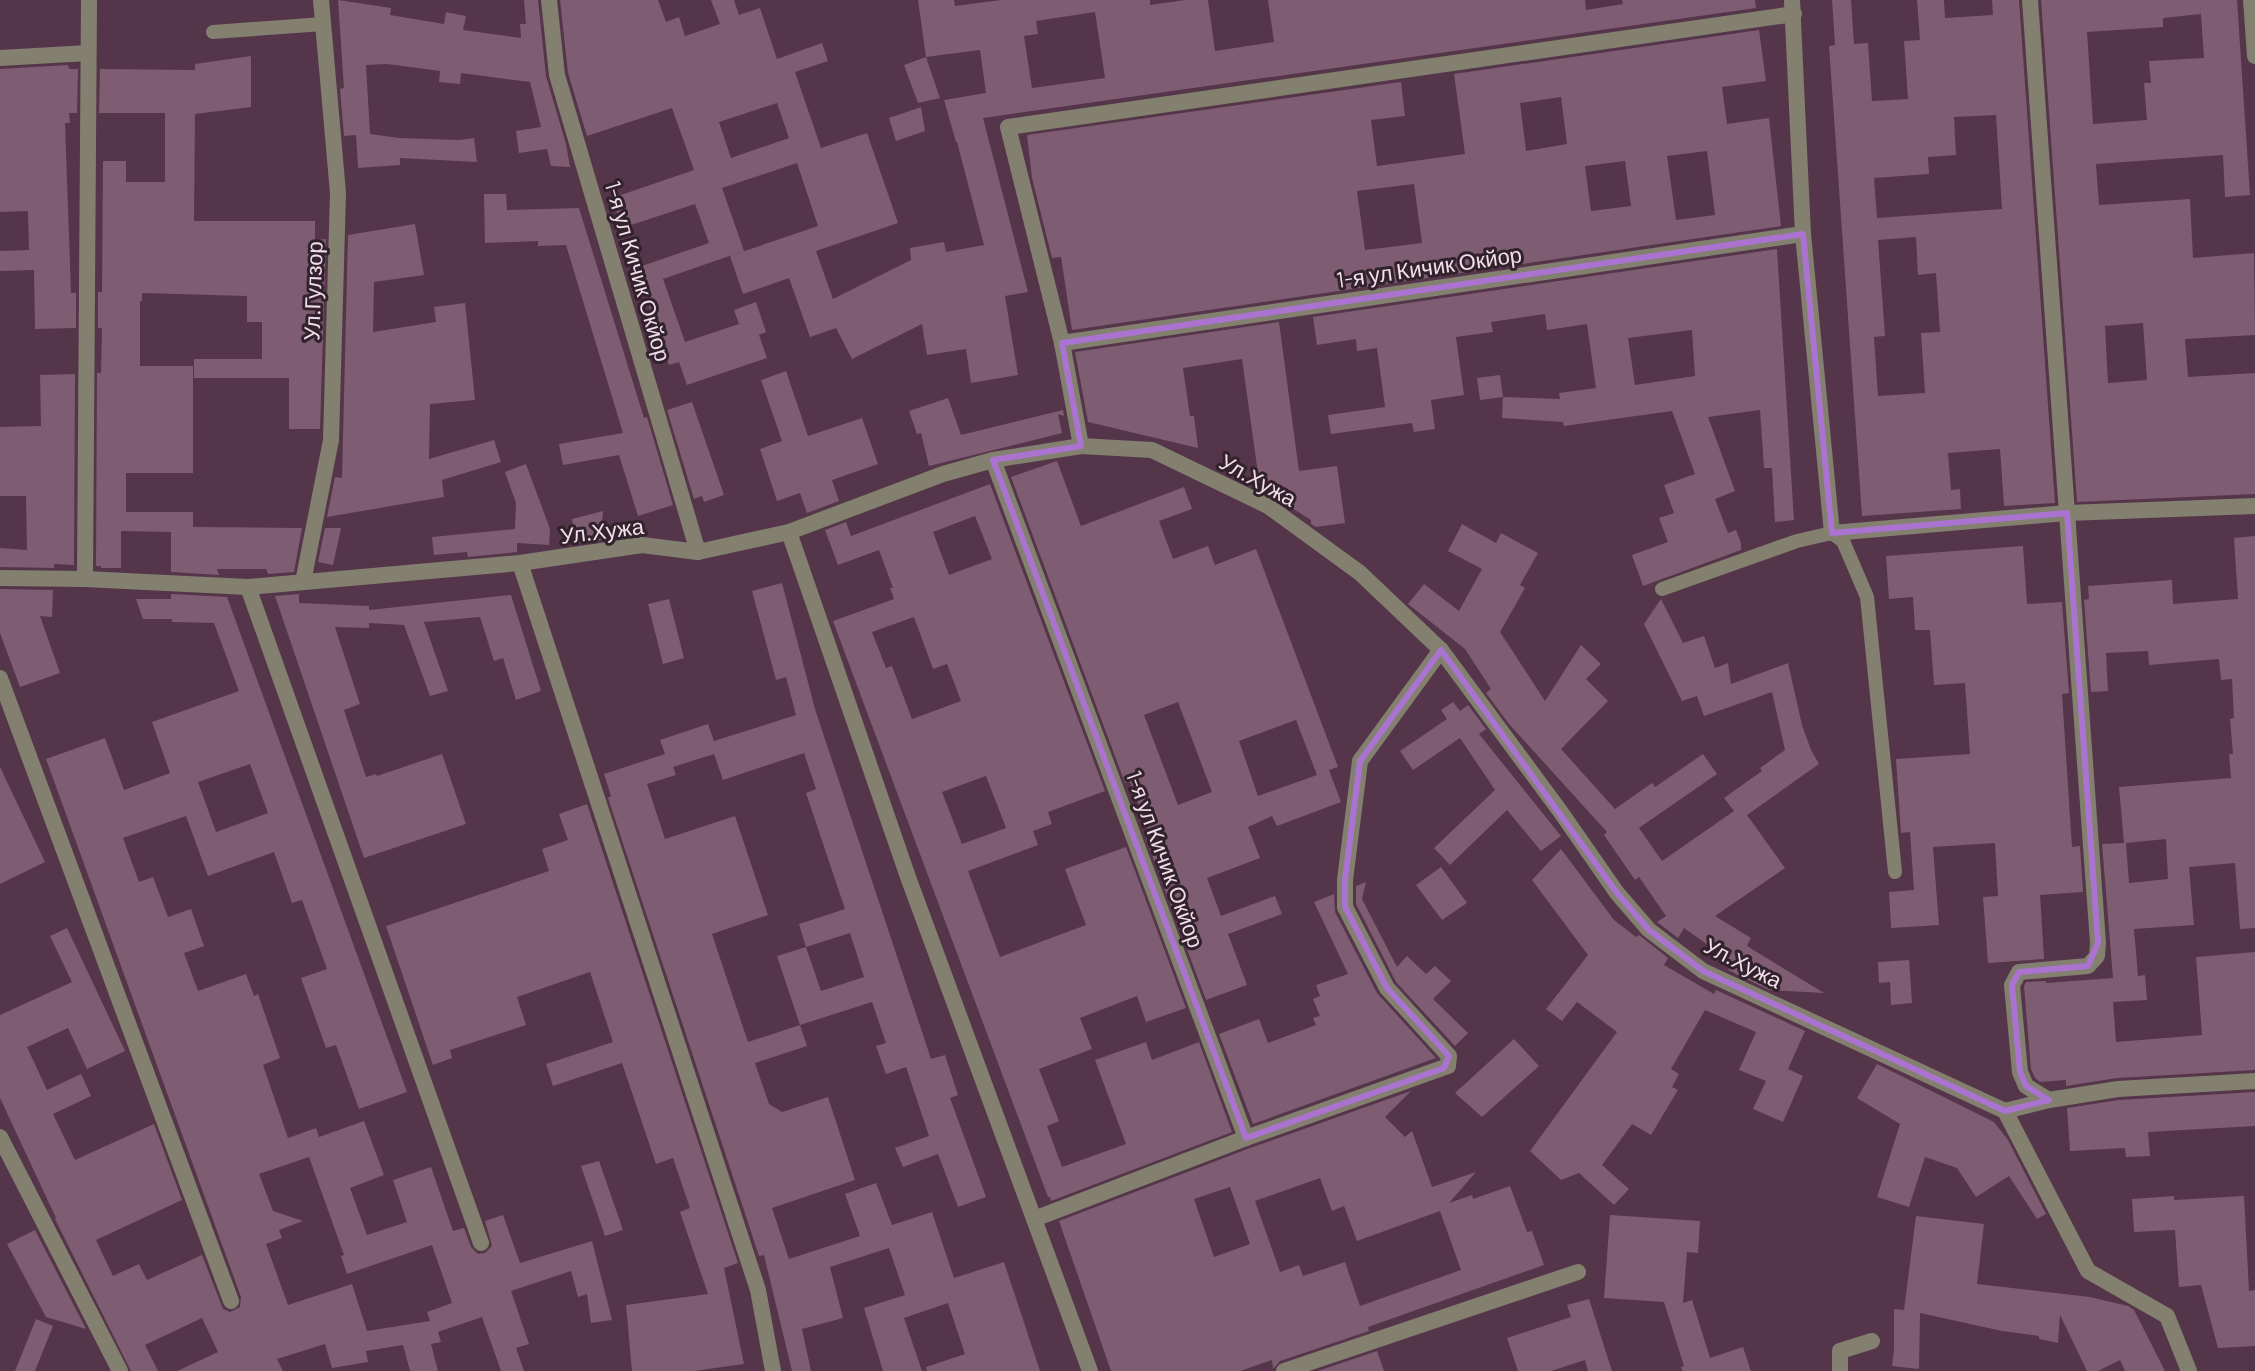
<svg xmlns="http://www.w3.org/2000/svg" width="2255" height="1371" font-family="Barlow,sans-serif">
<rect width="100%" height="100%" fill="#55354a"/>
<g fill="#7e5c72" fill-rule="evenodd">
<path d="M338 0 391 8 390 15 444 24 446 12 466 16 463 30 521 38 520 24H526L524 0H538L546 76 566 144 570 167 551 166 547 149 519 153 516 131 541 127 530 82 461 73 460 84 439 82 440 71 387 64 366 65 370 134 399 138 460 140 474 138 477 162 400 158V165L358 168 356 135 344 136 340 89 344 88Z"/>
<path d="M560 0H658L666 22 679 17 685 36 720 24 711 0H734L739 15 760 8 777 59 822 43 828 61 795 72 821 148 867 133 898 223 816 251 833 299 911 260 910 248 944 242 946 252 984 245 957 142H956L944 100 986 93 980 50 926 57 940 98 918 103 904 65 926 57 918 0H954L955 6 1001 0H1150V5L1185 0H1208L1215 51 1274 42 1268 0H1585L1586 10 1623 4 1622 0H1755L1756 8 983 118 1028 292 1005 296 1018 375 971 383 966 349 927 355 922 324 852 359 836 328 810 337 789 278 743 294 730 256 818 226 797 163 722 188 744 251 663 279 685 342 739 324 734 310 756 302 766 332 759 335 767 358 687 385 679 362 669 365 636 268 709 243 695 204 622 228 612 198 694 170 672 108 587 136 568 73ZM1095 12 1105 78 1032 88 1024 36 1038 34 1036 21ZM777 103 789 138 731 158 719 122Z"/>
<path d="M1832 0H1851L1854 44 1868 43 1872 101 1908 99 1904 41 1920 40 1917 0H1944L1945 18 1993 15 1992 0H2019L2055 503 2004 506 2000 449 1948 453 1951 490 1960 489 1961 509 1862 516 1829 46 1835 45ZM1996 115 2002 209 1877 218 1874 178 1929 174 1928 157 1956 155 1954 117ZM1916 237 1918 275 1936 273 1940 332 1921 333 1925 393 1878 396 1874 337 1885 336 1878 240Z"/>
<path d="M2041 0H2237L2250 195 2225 197 2223 155 2096 164 2099 205 2190 199 2193 258 2254 253 2255 335 2185 339 2188 377 2255 373V494L2077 502ZM2200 1 2204 58 2149 61 2151 83H2144L2147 120 2093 124 2087 32 2163 27V18L2201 14ZM2143 323 2147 380 2108 383 2105 326Z"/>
<path d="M1759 30 1766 81 1722 87 1727 124 1769 118 1781 226 1072 330 1061 257 1052 258 1032 178 1027 135 1401 82 1405 116 1371 120 1377 166 1465 154 1454 74ZM1561 97 1567 144 1526 151 1520 103ZM1707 151 1715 215 1676 220 1667 156ZM1625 161 1631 206 1591 211 1585 166ZM1414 184 1422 243 1365 250 1357 191Z"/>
<path d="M251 56V107L195 114 194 221H315V240L326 239 320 429H289V378H194V359H262V322H247V296L142 293V301H140V366H193V473H126V512H193V527L302 528 294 572 268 574 266 569H217L219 575 171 572V532L121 531V568H101V566H96L97 373H101L102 328H98V292H102L103 161H126V182H165V113H99L100 69 195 70V64Z"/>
<path d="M68 65 69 69H78L77 113H69L70 123H65L71 293H76V328L35 329 34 270 0 271V251L29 250 28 211 0 212V69Z"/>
<path d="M921 107 925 131 896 141 889 118Z"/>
<path d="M484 194H506L507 210 579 208 644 418 647 417 673 505 638 516 619 455 563 465 559 444 623 433 566 245 538 246V241L485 243Z"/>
<path d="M415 224 424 275 374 282 373 332 436 322 434 307 465 303 475 400 430 404 429 459 494 440 501 462 442 480 444 497 327 517 335 477 342 478 348 235Z"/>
<path d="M1777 249 1794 520 1775 522 1772 468H1764L1760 410 1708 417 1735 491 1715 499 1728 533 1736 530 1741 543V550L1643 586 1632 555 1668 542 1659 518 1674 513 1664 485 1695 474 1672 411 1564 426 1563 422 1502 418 1503 397 1560 399 1559 393 1596 388 1587 324 1547 330 1545 314 1491 322 1493 332 1456 337 1464 395 1431 400 1435 429 1414 432 1412 423 1331 434 1328 415 1385 407 1377 348 1357 351 1356 339 1317 345 1313 317ZM1692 330 1695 376 1635 385 1628 338Z"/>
<path d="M1279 322 1299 471 1337 466 1345 523 1316 527 1311 524V520L1260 488 1242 359 1183 368 1190 416H1194L1198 448 1088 422 1075 352Z"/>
<path d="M786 371 808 436 862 418 878 464 832 480 839 501 807 513 800 493 777 501 760 449 782 441 761 380Z"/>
<path d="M75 374 74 565 54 564V568L0 567V548L27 550 26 496H0V427L41 426 40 375Z"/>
<path d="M1500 375 1503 397 1480 400 1477 378Z"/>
<path d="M948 398 961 435 1063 410 1064 416 1058 414 1062 433 929 466 921 433 917 434 909 411Z"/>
<path d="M692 402 724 495 704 502 702 496 694 499 667 410Z"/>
<path d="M1057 461 1081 526 1184 487 1192 509 1159 521 1173 559 1208 546 1215 565 1256 549 1338 767 1329 770 1341 802 1277 826 1272 816 1248 827 1260 858 1207 878 1221 916 1275 896 1282 914 1228 934 1247 985 1206 1000 1146 839 1150 838 1144 819 1130 782 1125 783 1011 477ZM1178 702 1212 792 1178 805 1144 715ZM1296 720 1317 775 1258 796 1239 741Z"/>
<path d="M526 464 550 529 549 545 517 543V552L468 557 467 552 434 555 432 537 515 529 516 503 505 472Z"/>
<path d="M990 484 1105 791 1048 812 1052 824 1033 831 1038 845 968 871 1000 957 1086 925 1065 869 1126 847 1186 1008 1146 1022 1137 996 1080 1018 1092 1049 1039 1069 1059 1121 1047 1126 1062 1167 1126 1144 1095 1060 1146 1042 1152 1060 1199 1042 1232 1132 1051 1201 1050 1197H1048L833 621 894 599 890 588H893L879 550 838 565 825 530 846 522 851 536ZM975 516 992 559 949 575 933 532ZM914 617 933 669 947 664 961 701 912 719 892 666 886 668 872 632ZM986 776 1006 828 962 844 942 792Z"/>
<path d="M603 511 601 540 576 544 572 519Z"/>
<path d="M1462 524 1496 543 1501 533 1538 553 1520 585 1525 588 1500 632 1545 701 1581 645 1601 664 1586 679 1608 701 1561 749 1615 809 1652 783 1655 787 1703 754 1717 774 1639 828 1662 861 1734 811 1724 798 1762 771 1760 768 1785 750 1772 692 1704 716 1697 696 1682 701 1644 624 1661 599 1683 643 1704 636 1715 668 1728 663 1731 684 1788 663 1802 725 1811 750 1819 764 1747 815 1785 868 1715 916 1751 938 1747 946 1824 993 1769 990 1728 970 1732 962 1684 928 1678 938 1657 922 1666 916 1639 877 1635 880 1604 835 1607 832 1509 724 1486 693 1491 689 1465 649 1408 604 1424 584 1459 611 1482 569 1448 551Z"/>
<path d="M325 528H341L333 565 318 562Z"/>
<path d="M2255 536V928L2240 929 2235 863 2189 867 2194 925 2134 929 2138 976 2145 975 2147 1000 2113 1002 2116 1042 2202 1035 2196 957 2255 952V1070L2117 1078 2066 1086V1080L2040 1082 2035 1078 2031 1069 2024 986 2026 982 2046 981V983L2113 978 2102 844 2124 843 2119 787 2231 778 2229 754H2233L2230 719 2234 718 2232 679 2221 680 2219 659 2149 665 2148 651 2106 653 2108 691 2091 692 2084 600 2089 599 2088 586 2172 580 2173 604 2238 599 2234 538ZM2166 839 2168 879 2129 883 2126 843Z"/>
<path d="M2023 546 2027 604 2062 602 2069 693 2062 694 2072 847 2080 846 2083 892 2040 895 2044 959 1988 963 1983 897 1998 896 1995 843 1933 847 1939 925 1891 928 1889 892 1914 890 1910 832 1901 833 1896 759 1970 754 1965 683 1934 685 1930 630H1915L1913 597 1889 599 1886 556Z"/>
<path d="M782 583 815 709 931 1059 945 1055 958 1095 950 1098 986 1197 958 1207 938 1154 903 1167 895 1148 929 1136 906 1067 886 1074 876 1046 886 1043 872 1002 800 1025 807 1046 755 1063 769 1104 782 1112 828 1097 855 1180 772 1208 789 1259 860 1236 845 1194 876 1183 892 1225 932 1212 954 1278 1004 1262 1040 1371H927L926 1367 965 1354 948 1303 904 1318 922 1371H883L864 1308 905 1295 889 1248 830 1267 843 1318 802 1329 811 1371H792L764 1255 759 1256 608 798 611 796 604 774 665 754 660 740 708 724 714 741 796 715 786 677 776 680 752 591ZM804 753 816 789 806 793 845 909 799 924 806 947 777 956 800 1025 748 1042 712 934 768 915 735 816 665 839 647 784 676 775 673 767 714 754 723 780ZM850 933 864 977 821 991 806 947Z"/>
<path d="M0 589 53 590 52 617 40 616 60 673 20 687 0 633Z"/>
<path d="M171 594 227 597 407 1092 359 1109 336 1045 326 1048 301 978 327 969 302 900 292 903 274 852 208 876 186 816 123 838 139 882 153 877 168 917 191 909 204 946 184 953 198 991 246 974 254 996 258 994 280 1058 263 1065 288 1138 316 1128 319 1137 364 1121 384 1175 350 1188 367 1235 407 1222 393 1180 431 1167 453 1231 464 1228 471 1247 478 1254 485 1253 492 1246 485 1221 503 1215 520 1263 592 1241 612 1320 591 1323 587 1294 578 1297 571 1271 511 1291 529 1344 516 1348 524 1371H501L482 1317 438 1332 441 1342 431 1344 438 1371H410L403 1345 366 1351 368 1362 332 1368 325 1344 277 1359 283 1371H177L218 1352 202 1318 145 1345 158 1371H131L55 1219 56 1218 0 1098V1015L72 982 50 936 67 928 125 1051 87 1069 68 1028 27 1047 47 1090 81 1074 91 1096 53 1114 75 1160 154 1124 182 1200 96 1240 113 1276 139 1264 147 1280 202 1255 223 1309 230 1312 240 1307 241 1297 46 759 105 738 124 790 170 773 152 722 239 691 214 623 172 622V619H143L136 599H171ZM250 764 268 813 216 832 198 782ZM309 1157 344 1255 341 1256 347 1274 432 1245 452 1303 427 1312 430 1321 367 1331 352 1284 288 1305 266 1244 282 1238 279 1230 303 1221 273 1211 259 1174Z"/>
<path d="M299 594V603L369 606V610L511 595 541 691 516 700 503 658 494 661 480 617 424 622 448 691 430 696 404 625 369 623V628L335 627 360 704 344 710 366 777 376 774 377 776 442 754 466 824 364 858 275 596Z"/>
<path d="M669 599 684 658 663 664 648 604Z"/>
<path d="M1453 702 1460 711 1468 705 1486 729 1479 734 1561 836 1541 851 1507 810 1450 865 1434 848 1495 790 1460 738 1413 770 1400 751 1447 719 1441 710Z"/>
<path d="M0 767 45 862 0 884Z"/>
<path d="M587 804 738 1263 724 1268 744 1364 694 1371H632L626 1305 708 1294 680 1212 690 1208 673 1158 656 1164 622 1063 553 1086 546 1064 613 1042 590 972 517 997 526 1025 450 1050 452 1058 433 1065 386 926 549 871 542 849 568 840 559 814Z"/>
<path d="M1561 849 1614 920 1636 937 1639 935 1668 958 1664 965 1714 994 1716 990 1805 1031 1788 1069 1803 1076 1783 1122 1753 1109 1766 1081 1739 1070 1756 1032 1705 1010 1671 1069 1679 1074 1672 1087 1678 1090 1651 1135 1632 1124 1602 1165 1629 1189 1614 1205 1579 1173 1561 1180 1530 1151 1617 1032 1577 1002 1562 1021 1546 1009 1588 955 1532 880Z"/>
<path d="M1441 867 1467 903 1442 920 1416 885Z"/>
<path d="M1366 882 1362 899 1397 967 1407 956 1426 974 1435 966 1451 981 1433 999 1468 1033 1455 1046 1396 982 1356 904V886Z"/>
<path d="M1334 894 1335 912 1377 993 1436 1058 1253 1124 1219 1034 1259 1019 1268 1043 1316 1025 1313 1018 1320 1016 1313 999 1320 996 1316 985 1348 974 1314 902Z"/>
<path d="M1909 960 1912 1003 1891 1005 1890 982 1879 983 1878 962Z"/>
<path d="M1514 1039 1539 1066 1482 1117 1455 1093Z"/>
<path d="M1877 1064 1994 1122 2008 1140 2046 1214 2037 1219 2009 1176 1976 1197 1957 1168 1925 1157 1909 1207 1877 1197 1900 1124 1857 1098Z"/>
<path d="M1411 1091 1385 1117 1405 1137 1412 1131 1432 1187 1476 1172 1449 1203 1472 1195 1473 1199 1510 1186 1527 1232 1532 1231 1544 1265 1368 1327 1369 1331 1280 1361 1273 1369 1272 1360 1240 1371H1111L1059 1221 1250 1148ZM1320 1178 1332 1211 1344 1206 1357 1241 1440 1211 1461 1270 1360 1306 1345 1262 1303 1276 1299 1265 1280 1272 1255 1201ZM1230 1187 1250 1244 1214 1257 1194 1199Z"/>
<path d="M2255 1092V1126L2148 1132 2150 1156 2126 1157 2125 1148 2070 1151 2067 1108 2119 1100Z"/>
<path d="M599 1161 623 1230 605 1236 581 1166Z"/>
<path d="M2174 1196V1200L2244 1196 2249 1291 2255 1290V1346L2218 1348 2201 1285 2179 1287 2175 1230 2134 1232 2132 1199Z"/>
<path d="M1610 1215 1700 1221 1698 1253 1687 1252 1683 1303 1692 1300 1710 1358 1743 1347 1751 1371H1682L1681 1367 1684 1366 1664 1302 1604 1298Z"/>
<path d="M1916 1216 1984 1224 1977 1284 2090 1297 2128 1306 2134 1310 2165 1371H2125L2120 1360 2098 1371H2087L2060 1315 2058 1343 2039 1339V1336L2002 1331 1920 1313 1919 1369 1892 1366 1894 1350V1309L1904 1310Z"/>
<path d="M35 1230 86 1329 46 1317 7 1244Z"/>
<path d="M1589 1299 1612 1371H1588L1585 1360 1551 1371H1518L1507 1338 1571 1317 1567 1305Z"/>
<path d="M36 1319 53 1326 35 1371H15Z"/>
<path d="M1377 1351 1384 1371H1318Z"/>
</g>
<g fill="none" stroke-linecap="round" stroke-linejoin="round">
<g stroke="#83806f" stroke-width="14">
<path d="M213 32 323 24"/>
<path d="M1662 589 1797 541 1832 533 1843 541 1867 597 1895 872"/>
</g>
<g stroke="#83806f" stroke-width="16">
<path d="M549 0 557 75 698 552"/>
<path d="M1792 0 1803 234 1832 533 2067 513 2255 506"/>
<path d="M2030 0 2098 943 2097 956 2088 966 2019 972 2012 985 2020 1072 2026 1086 2049 1100"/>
<path d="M2251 0 2255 56"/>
<path d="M0 58 88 53"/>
<path d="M1062 343 1803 234"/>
<path d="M1081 446 1062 343 1008 127 1794 14"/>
<path d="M993 460 1246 1138"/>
<path d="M789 532 908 877 1090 1371"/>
<path d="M520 563 758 1290 773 1371"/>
<path d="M0 578 85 579 248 587 520 563 642 545 698 552 789 532 943 474 993 460 1081 446 1152 450 1268 506 1360 573 1441 650 1560 811 1617 893 1649 930 1703 971 2005 1111 2088 1271 2167 1316 2189 1371"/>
<path d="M85 579 89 0"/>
<path d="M303 582 331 440 338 193 321 0"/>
<path d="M248 587 481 1243"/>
<path d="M0 678 231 1301"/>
<path d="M2005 1111 2049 1100 2118 1089 2255 1081"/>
<path d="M0 1137 120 1371"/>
<path d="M1034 1219 1246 1138 1448 1066 1449 1056 1387 988 1345 907V880L1360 761 1441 650"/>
<path d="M1284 1371 1578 1272"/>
<path d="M1840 1371V1351L1872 1341"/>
</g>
</g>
<path fill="none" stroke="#ab73d0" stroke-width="6" stroke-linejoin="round" d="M1803 234 1832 533 2067 513 2098 943 2088 966 2019 972 2012 985 2020 1072 2026 1086 2049 1100 2005 1111 1703 971 1649 930 1617 893 1441 650 1360 761 1345 880V907L1387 988 1449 1056 1444 1068 1246 1138 993 460 1081 446 1062 343Z"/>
<g text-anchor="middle" stroke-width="6" stroke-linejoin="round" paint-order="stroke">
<g font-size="22" fill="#f2deea" stroke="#31222c">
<text transform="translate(1429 267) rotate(-8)" y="8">1-я ул Кичик Окйор</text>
<text transform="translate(638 271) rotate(74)" y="8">1-я ул Кичик Окйор</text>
<text transform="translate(313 291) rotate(-88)" y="8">Ул.Гулзор</text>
<text transform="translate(1258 480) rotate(29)" y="8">Ул.Хужа</text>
<text transform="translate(602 531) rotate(-7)" y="8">Ул.Хужа</text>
<text transform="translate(1165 859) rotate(70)" y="8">1-я ул Кичик Окйор</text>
<text transform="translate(1743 963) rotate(27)" y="8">Ул.Хужа</text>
</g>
</g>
</svg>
